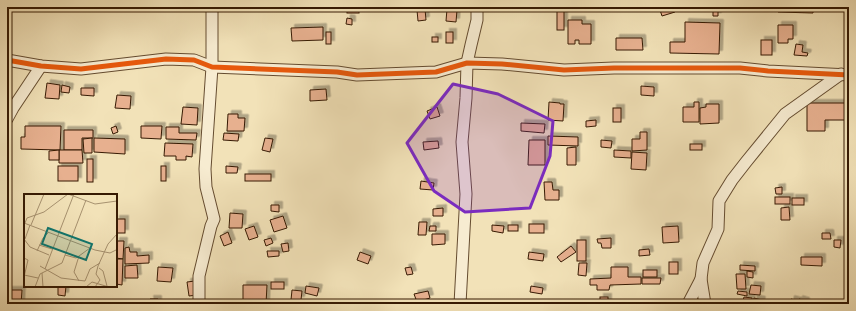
<svg xmlns="http://www.w3.org/2000/svg" width="856" height="311" font-family="'Gentium Book Plus',serif">
<defs>
<filter id="shadow"><feDropShadow dx="3.5" dy="-3.5" stdDeviation="0" flood-color="#0004"/></filter>
</defs>
<rect width="100%" height="100%" fill="#f2e2b8"/>
<filter id="stains"><feTurbulence type="fractalNoise" baseFrequency=".005" numOctaves="4"/><feColorMatrix values="0 0 0 0 .2 0 0 0 0 .09 0 0 0 0 .02 0 0 0 .5 -.17"/></filter>
<radialGradient id="worn" r=".72"><stop offset=".6" stop-color="#630" stop-opacity="0"/><stop offset="1" stop-color="#630" stop-opacity=".3"/></radialGradient>
<g fill="#e7b08f" stroke="#361a03" filter="url(#shadow)">
<rect x="347" y="7" width="12" height="6"/>
<rect x="557" y="7" width="7" height="23"/>
<path d="M659 7H674L675 12 662 16Z"/>
<path d="M705 7H718V16H713V8Z"/>
<path d="M778 7H813V13L778 12Z"/>
<path d="M425 9 426 20 418 21 417 10Z"/>
<path d="M447 9 457 10 456 22 446 21Z"/>
<path d="M347 18 352 19V25L346 24Z"/>
<path d="M568 20H582V24H591V44H579V40H575V44H568Z"/>
<path d="M685 22 720 23 719 54 670 53V42H685Z"/>
<path d="M778 25H793V39H788V43H778Z"/>
<path d="M323 27V40L292 41 291 28Z"/>
<rect x="326" y="32" width="5" height="12"/>
<rect x="446" y="32" width="7" height="11"/>
<rect x="432" y="37" width="6" height="5"/>
<path d="M616 38H642L643 50H616Z"/>
<rect x="761" y="40" width="11" height="15"/>
<path d="M796 44 803 45 802 52 808 53 807 56 794 55Z"/>
<path d="M47 83 60 85 59 99 45 98Z"/>
<path d="M62 85 70 87 69 93 61 92Z"/>
<path d="M641 86 654 87V96L641 95Z"/>
<path d="M81 88H94V96L81 95Z"/>
<path d="M326 89 327 100 310 101V90Z"/>
<path d="M117 95 131 96 130 109 115 108Z"/>
<path d="M549 102 560 103V104H564L563 121 548 120Z"/>
<path d="M694 102H699V122H683V107H694Z"/>
<path d="M807 103H846V120H825V131H807Z"/>
<path d="M706 104H719V123L700 124V108L706 107Z"/>
<path d="M183 107 198 108 197 125 181 124Z"/>
<path d="M437 107 440 116 430 119 427 111Z"/>
<rect x="613" y="108" width="8" height="14"/>
<path d="M228 114H238V118H245L244 131H227Z"/>
<path d="M596 120V126L586 127V121Z"/>
<path d="M521 123 545 124 544 133 521 131Z"/>
<path d="M25 126H61L60 150 21 149V137H25Z"/>
<path d="M116 126 118 132 113 134 111 128Z"/>
<path d="M141 126H162L161 139 141 138Z"/>
<path d="M166 127H179V133H197L196 140 166 139Z"/>
<path d="M64 130H93V138H82V150H64Z"/>
<path d="M640 132H647V150L632 151V139H640Z"/>
<path d="M224 133 239 134 238 141 223 140Z"/>
<path d="M548 136 578 137V146L548 145Z"/>
<path d="M92 138V153H84L83 139Z"/>
<path d="M94 138 125 139V154L94 152Z"/>
<path d="M265 138 273 139 270 152 262 150Z"/>
<path d="M529 140H545V165H528Z"/>
<path d="M601 140 612 141 611 148 601 147Z"/>
<path d="M438 141 439 148 424 150 423 142Z"/>
<path d="M165 143 193 144 192 157 186 156V160H176V156H164Z"/>
<rect x="690" y="144" width="12" height="6"/>
<path d="M576 147V165H567V148Z"/>
<path d="M59 150H82L83 163H59Z"/>
<path d="M59 150V160H49V151Z"/>
<path d="M614 150 631 151V158L614 157Z"/>
<path d="M632 152 647 153 646 170 631 169Z"/>
<rect x="87" y="159" width="6" height="23"/>
<rect x="58" y="166" width="20" height="15"/>
<rect x="161" y="166" width="5" height="15"/>
<path d="M226 166 238 167 237 173H226Z"/>
<rect x="245" y="174" width="26" height="7"/>
<path d="M421 181 434 183 433 190 420 189Z"/>
<path d="M544 182H552L553 190H559V200H545Z"/>
<path d="M782 187V194H776L775 188Z"/>
<rect x="775" y="197" width="15" height="7"/>
<rect x="792" y="198" width="12" height="7"/>
<path d="M271 205H279V212L271 211Z"/>
<path d="M789 207 790 220H781V208Z"/>
<path d="M443 208V216H433V209Z"/>
<path d="M230 213 243 214 242 228H229Z"/>
<path d="M283 216 287 228 274 232 270 220Z"/>
<rect x="116" y="219" width="9" height="14"/>
<path d="M419 222H427L426 235H418Z"/>
<rect x="529" y="224" width="15" height="9"/>
<path d="M492 225 504 226 503 233 492 231Z"/>
<rect x="508" y="225" width="10" height="6"/>
<path d="M254 226 258 237 249 240 245 229Z"/>
<path d="M430 226H436V231H429Z"/>
<path d="M678 226 679 242 663 243 662 227Z"/>
<path d="M228 232 232 243 224 246 220 236Z"/>
<path d="M822 233H830L831 239H822Z"/>
<path d="M432 234H445V244L432 245Z"/>
<path d="M271 238 273 243 266 246 264 240Z"/>
<path d="M611 238V248H602L601 243H598L597 239Z"/>
<rect x="577" y="240" width="9" height="21"/>
<path d="M834 240H841L840 248 834 247Z"/>
<path d="M116 241H124L123 259 116 258Z"/>
<path d="M288 243 289 251 283 252 281 244Z"/>
<path d="M571 246 576 252 561 262 557 257Z"/>
<path d="M129 247 130 252H137V256L149 255V263L125 264V248Z"/>
<path d="M649 249 650 255 639 256V250Z"/>
<path d="M267 251H279V256L268 257Z"/>
<path d="M360 252 371 256 368 264 357 260Z"/>
<path d="M529 252 544 254 543 261 528 259Z"/>
<path d="M801 257H822V266L801 265Z"/>
<path d="M116 259H123L122 285 116 284Z"/>
<rect x="669" y="262" width="9" height="12"/>
<path d="M579 263H587L586 276 578 275Z"/>
<path d="M137 265 138 278H125V266Z"/>
<path d="M740 265 755 266V271L740 270Z"/>
<path d="M158 267 173 268 171 282 157 281Z"/>
<path d="M411 267 413 274 407 275 405 268Z"/>
<path d="M611 267H628V277H641V284L610 285 609 290H597V285H590V279L611 278Z"/>
<rect x="643" y="270" width="14" height="7"/>
<path d="M747 271 753 272V278L747 277Z"/>
<path d="M736 274H745L746 289H737Z"/>
<path d="M642 278H661L660 284H642Z"/>
<path d="M195 281 197 295 189 296 187 282Z"/>
<rect x="271" y="282" width="13" height="7"/>
<path d="M243 285H267L266 304H243Z"/>
<path d="M751 285 761 286 760 295 749 294Z"/>
<path d="M58 286H66L65 296 58 295Z"/>
<path d="M306 286 319 288 317 296 305 293Z"/>
<path d="M531 286 543 288 542 294 530 292Z"/>
<path d="M7 290H22L21 304H7Z"/>
<path d="M292 290 302 291 301 300H291Z"/>
<path d="M428 291 430 298 417 302 414 294Z"/>
<path d="M738 291 747 292V296L737 294Z"/>
<rect x="600" y="297" width="8" height="7"/>
<path d="M744 297 752 298 751 304H742Z"/>
<path d="M754 298 762 300 761 304H753Z"/>
<path d="M150 299H158V304H151Z"/>
<path d="M791 299 799 301V299L806 301V304H790Z"/>
</g>
<g fill="none" stroke-linecap="round" stroke-linejoin="round">
<defs>
<g id="minor">
<path d="M7 60 41 66 81 69 166 59 194 60 212 67 337 72 357 75 436 72 467 63 502 64 564 70 614 68H740L768 71 849 75"/>
<path d="M7 119 13 108 41 66"/>
<path d="M199 304V276L211 226 214 219 206 187 205 169 212 67V7"/>
<path d="M460 304 466 194 462 142 466 98 467 63 471 45 477 20V7"/>
<path d="M688 304 701 279"/>
<path d="M705 304 701 279 703 263 718 229 719 201 732 180 746 162 785 114 841 74"/>
</g>
</defs>
<use href="#minor" stroke="#654c30" stroke-width="13"/>
<use href="#minor" stroke="#f7ecd1" stroke-width="11"/>
<defs>
<path id="cycleway" d="M7 60 41 66 81 69 166 59 194 60 212 67 337 72 357 75 436 72 467 63 502 64 564 70 614 68H740L768 71 849 75"/>
</defs>
<use href="#cycleway" stroke="#f7ecd1" stroke-width="8"/>
<use href="#cycleway" stroke="#e8590c" stroke-width="5"/>
</g>
<path fill="#7b2cbf" fill-opacity="0.2" stroke="#7b2cbf" stroke-width="3" stroke-linejoin="round" d="M453 84 498 94 553 121 550 156 530 208 465 212 434 191 407 143Z"/>
<g transform="translate(24 194)">
<rect width="93" height="93" fill="#f2e2b8"/>
<path fill="none" stroke="#a79270" stroke-width="1" d="M44 0 71 10 93 7M0 29 71 56 86 59 92 56M1 29 3 24 20 18 44 0M7 31 20 0M0 45 6 53 25 61M1 45 6 31M15 51 28 55M13 57 19 44 25 38M41 61 52 64 55 62M0 64 4 66 0 83M16 72 37 84 61 87 66 75 76 69M75 74 79 77 83 92M21 75 50 0M18 79 19 93M0 81 14 84M55 87 50 78 55 62 66 54M11 93 16 80 38 69 62 6M62 93 68 88 85 93M71 93 76 86 72 80 74 72 84 50 93 40"/>
<path fill="#0f766e" fill-opacity="0.15" stroke="#0f766e" stroke-width="2" d="M24 34 68 50 62 66 18 50Z"/>
<rect width="93" height="93" fill="none" stroke="#361a03" stroke-width="2"/>
</g>
<rect width="856" height="311" fill="none" stroke="#f2e2b8" stroke-width="24"/>
<rect x="8" y="8" width="840" height="295" fill="none" stroke="#361a03" stroke-width="2"/>
<rect x="12" y="12" width="832" height="287" fill="none" stroke="#361a03"/>
<rect width="100%" height="100%" filter="url(#stains)"/>
<rect width="100%" height="100%" fill="url(#worn)"/>
</svg>
